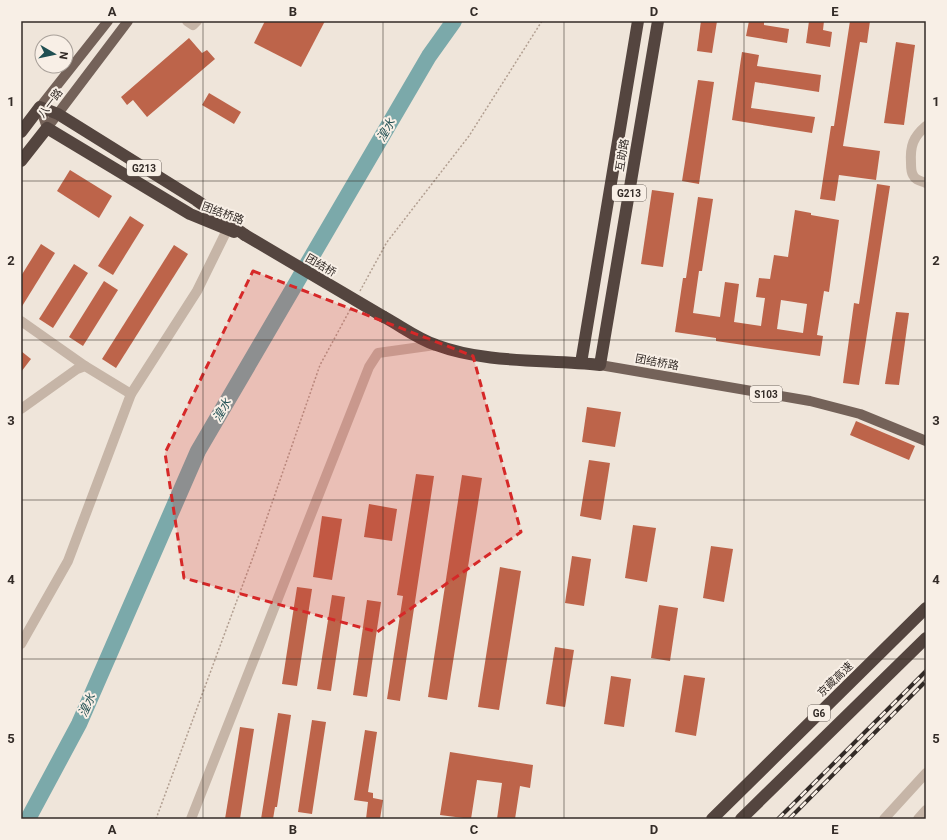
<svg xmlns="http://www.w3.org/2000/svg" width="947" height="840" font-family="Roboto,'Noto Sans SC',sans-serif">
<rect width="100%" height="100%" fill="#efe5da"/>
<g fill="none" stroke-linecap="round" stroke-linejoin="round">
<path stroke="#7ba9aa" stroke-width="16" d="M28 819 79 724 198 451 429 56 454 21"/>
</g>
<g fill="#bd644a" fill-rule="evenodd">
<path d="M265 21H325L301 67 254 43Z"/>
<path d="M701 21H717L712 53 697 51Z"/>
<path d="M749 21H764V25L789 29 787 43 746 36Z"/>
<path d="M809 21H824L823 30 832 32 830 47 806 43Z"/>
<path d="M850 21H870L867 43 860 42 843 146 880 151 876 180 839 175 835 201 820 199 831 126H834Z"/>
<path d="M189 38 202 53 207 50 215 59 147 117 133 100 127 105 121 97Z"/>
<path d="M896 42 915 45 904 125 884 123Z"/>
<path d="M742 52 759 55 757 66 821 75 819 92 755 82 751 108 815 117 812 133 732 120Z"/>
<path d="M698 80 714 82 699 184 682 181Z"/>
<path d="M209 93 241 112 234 124 202 105Z"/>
<path d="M70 170 112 196 99 218 57 191Z"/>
<path d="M877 184 890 186 859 385 843 383 854 303 859 304Z"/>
<path d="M652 190 674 193 663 267 641 264Z"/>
<path d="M698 197 713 199 702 271H699L693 313 720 317 725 282 739 284 734 322 761 326 765 298 756 297 759 278 770 279 774 255 788 257 795 210 811 213V215L839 220 829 292 824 291 817 335 823 336 820 356 716 341V338L675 332 683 278H686ZM781 300 807 304 803 333 777 329Z"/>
<path d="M130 216 144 225 113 275 98 266Z"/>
<path d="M41 244 55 253 21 308V276Z"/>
<path d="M174 245 188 254 116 368 102 359Z"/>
<path d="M74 264 88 273 53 328 39 319Z"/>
<path d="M104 281 118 290 83 346 69 337Z"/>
<path d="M896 312 909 313 899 385 885 384Z"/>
<path d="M21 351 31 359 21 372Z"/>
<path d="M587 407 621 412 615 447 582 442Z"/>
<path d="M856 421 915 446 909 460 850 435Z"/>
<path d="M589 460 610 463 601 520 580 516Z"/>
<path d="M416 474 434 476 400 701 387 699 403 596 397 595Z"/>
<path d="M462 475 482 478 447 700 428 697Z"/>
<path d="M369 504 397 509 392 541 364 537Z"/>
<path d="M322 516 342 519 332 580 313 577Z"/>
<path d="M633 525 656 528 647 582 625 578Z"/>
<path d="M711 546 733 549 724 602 703 598Z"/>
<path d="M572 556 591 559 584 606 565 603Z"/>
<path d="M500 567 521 571 499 710 478 707Z"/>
<path d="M297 587 312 589 297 686 282 684Z"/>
<path d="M332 595 345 597 331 691 317 689Z"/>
<path d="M367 600 381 602 367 697 353 695Z"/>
<path d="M659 605 678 608 670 661 651 658Z"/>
<path d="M555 647 574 650 565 707 546 704Z"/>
<path d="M684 675 705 678 696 736 675 732Z"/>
<path d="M611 676 631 679 624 727 604 724Z"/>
<path d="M278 713 291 715 277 807H275L273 819H261Z"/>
<path d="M312 720 326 722 312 814 298 812Z"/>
<path d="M240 727 254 729 240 819H225Z"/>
<path d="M365 730 377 732 368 792 373 793V798L383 800 380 819H366L368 802 354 800Z"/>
<path d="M450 752 533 765 530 788 520 786 515 819H497L502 783 477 780 471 819 440 815Z"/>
</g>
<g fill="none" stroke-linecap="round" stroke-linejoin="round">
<g stroke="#b29f91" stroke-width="1.5" stroke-dasharray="2 2" stroke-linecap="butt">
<path d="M360 291 387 242 469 136 542 21"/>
<path d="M156 819 256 549 320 365 351 308"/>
</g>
<g stroke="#c6b5a7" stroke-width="10">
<path d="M187 21 193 25 197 21"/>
<path d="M926 126C913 137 910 146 911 163 911 166 911 172 913 175 915 180 921 181 926 183"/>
<path d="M21 321 85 366"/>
<path d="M21 409 77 369 85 366 131 394"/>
<path d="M21 644 68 561 131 394 197 291 227 230"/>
<path d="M191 819 369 367 378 353 435 345"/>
<path d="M884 819 926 773"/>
<path d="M918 819 926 810"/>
</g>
<g stroke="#746259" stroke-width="10">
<path d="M47 128 128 21"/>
<path d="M47 128 40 107 108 21"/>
<path d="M600 365 810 401 860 414 926 441"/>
</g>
<g stroke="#54453f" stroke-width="12">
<path d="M21 132 40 107 58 114 196 200 245 235"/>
<path d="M21 161 47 128 190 214 234 232"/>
<path d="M384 317C401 326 418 339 436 345 487 364 546 359 600 365L658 21"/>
<path d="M581 363 638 21"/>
<path d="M712 819 926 608"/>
<path d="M741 819 926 638"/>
</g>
<defs>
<g id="rail">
<path d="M778 819 926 671"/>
<path d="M789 819 926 681"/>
</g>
</defs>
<use href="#rail" stroke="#332b27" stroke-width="4"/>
<use href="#rail" stroke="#f8efe6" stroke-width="2.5" stroke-dasharray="8" stroke-linecap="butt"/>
<path stroke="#54453f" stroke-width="12" d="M245 235 384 317"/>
</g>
<path fill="#d62828" fill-opacity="0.2" stroke="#d62828" stroke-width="3" stroke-dasharray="8 5" stroke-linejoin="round" d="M253 271 473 356 521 532 377 632 184 578 165 453Z"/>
<path fill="none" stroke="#332b27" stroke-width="1" stroke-opacity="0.55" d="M203 21V819M383 21V819M564 21V819M744 21V819M21 181H926M21 340H926M21 500H926M21 659H926"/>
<g text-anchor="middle" stroke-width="4" stroke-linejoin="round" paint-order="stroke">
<g fill="#f8efe6" stroke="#6e6660" stroke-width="1">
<rect x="127" y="160" width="34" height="16" rx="3"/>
<rect x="612" y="185" width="34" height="16" rx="3"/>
<rect x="750" y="386" width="32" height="16" rx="3"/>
<rect x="808" y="705" width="22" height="16" rx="3"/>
</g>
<g font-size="10" font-weight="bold" fill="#332b27">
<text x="144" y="172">G213</text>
<text x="629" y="197">G213</text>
<text x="766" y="398">S103</text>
<text x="819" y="717">G6</text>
</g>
<g font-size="11" fill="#332b27" stroke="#f8efe6">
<text transform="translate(50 103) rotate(-53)" y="4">八一路</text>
<text transform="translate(622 155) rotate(-81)" y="4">互助路</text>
<text transform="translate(223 213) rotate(20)" y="4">团结桥路</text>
<text transform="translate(321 265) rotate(30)" y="4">团结桥</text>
<text transform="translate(657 362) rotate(10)" y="4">团结桥路</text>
<text transform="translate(835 679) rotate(-44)" y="4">京藏高速</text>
</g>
<g font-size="12" font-style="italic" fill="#204f52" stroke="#f8efe6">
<text transform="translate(386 130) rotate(-60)" y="4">湟水</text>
<text transform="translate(222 410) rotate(-60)" y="4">湟水</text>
<text transform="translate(87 705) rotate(-66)" y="4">湟水</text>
</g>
</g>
<rect width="947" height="840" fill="none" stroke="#f8efe6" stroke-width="44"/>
<g transform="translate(54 54) rotate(99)"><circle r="19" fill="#f8efe6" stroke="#a9a19a"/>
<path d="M0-3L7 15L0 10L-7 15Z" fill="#204f52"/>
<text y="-6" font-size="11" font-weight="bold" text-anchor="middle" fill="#332b27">N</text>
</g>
<rect x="22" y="22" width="903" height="796" fill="none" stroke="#332b27" stroke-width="1.5"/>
<g font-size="13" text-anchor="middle" font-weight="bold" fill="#332b27">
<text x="112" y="16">A</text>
<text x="293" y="16">B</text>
<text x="474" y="16">C</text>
<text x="654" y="16">D</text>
<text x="835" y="16">E</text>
<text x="11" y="106">1</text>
<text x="936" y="106">1</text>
<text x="11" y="265">2</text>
<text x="936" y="265">2</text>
<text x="11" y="425">3</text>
<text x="936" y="425">3</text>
<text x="11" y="584">4</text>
<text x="936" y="584">4</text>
<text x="11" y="743">5</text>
<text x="936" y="743">5</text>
<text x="112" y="834">A</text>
<text x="293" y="834">B</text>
<text x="474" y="834">C</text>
<text x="654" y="834">D</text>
<text x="835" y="834">E</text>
</g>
</svg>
